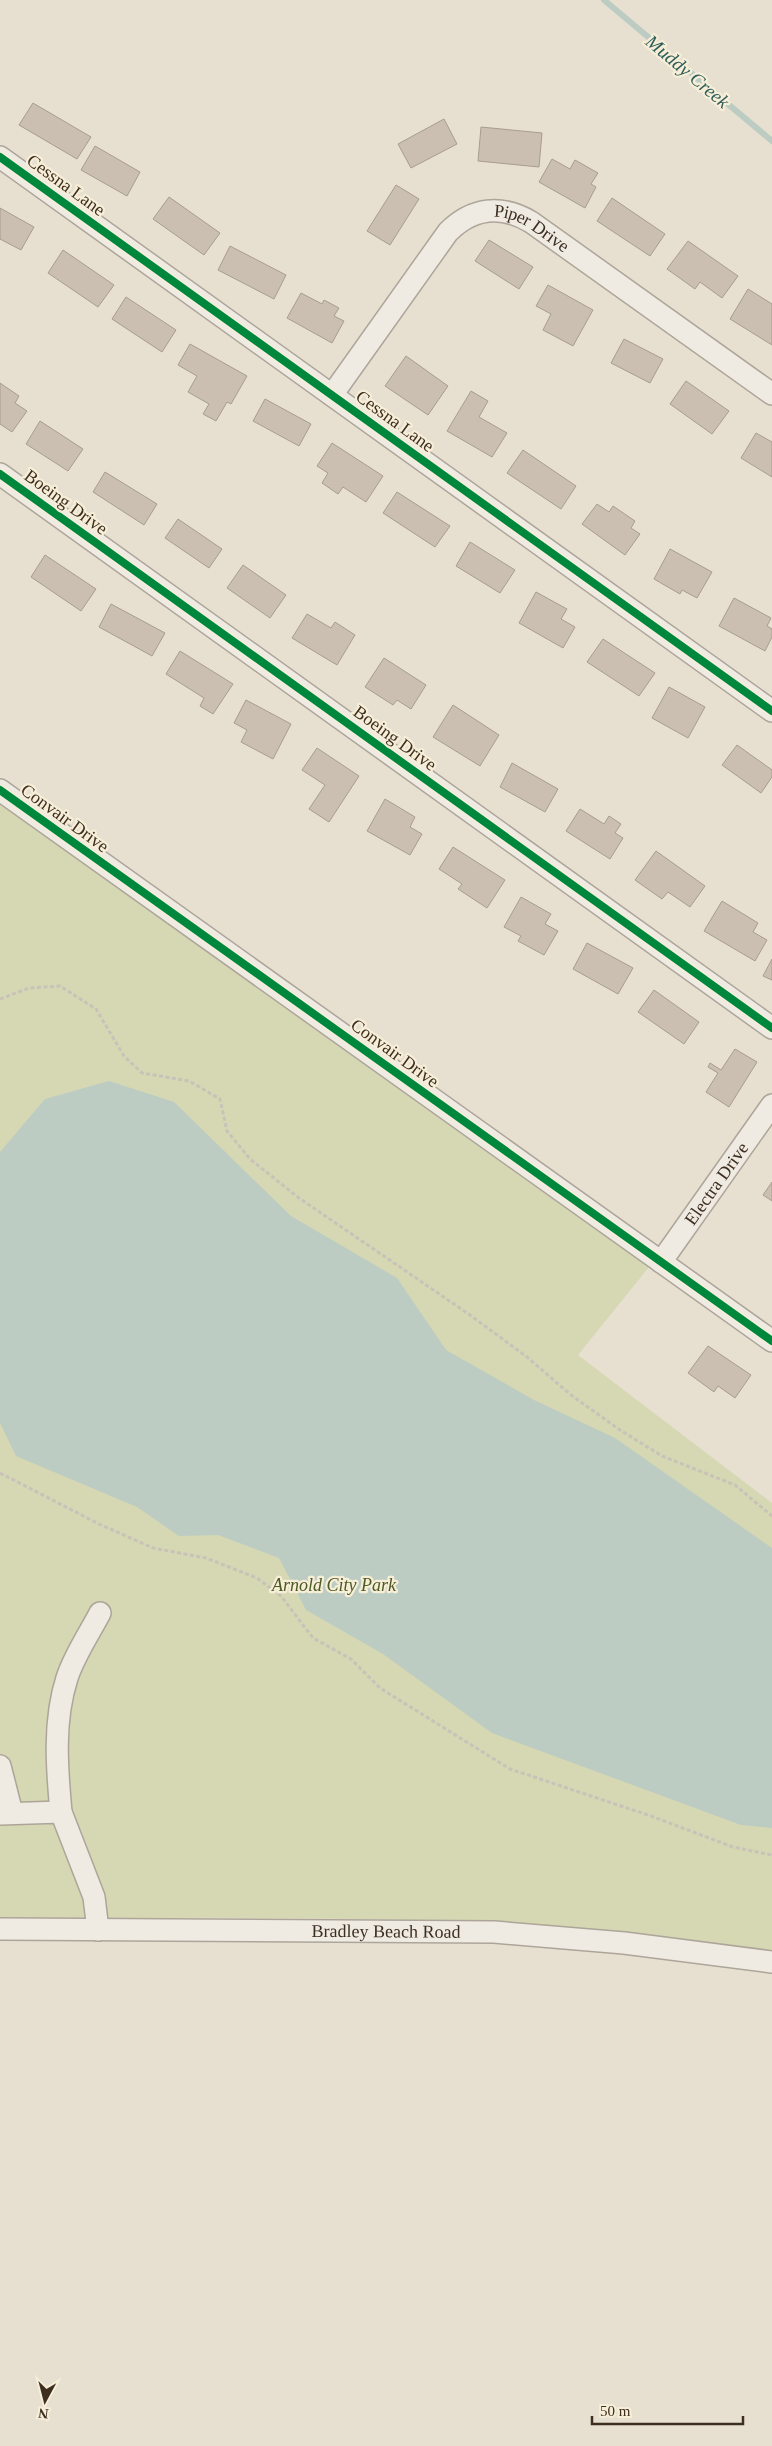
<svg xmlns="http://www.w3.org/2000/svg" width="772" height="2446" font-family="'Times New Roman',serif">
<rect width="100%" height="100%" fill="#e7e0d1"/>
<path fill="#d6d7b3" d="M0 802 649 1267 578 1355 772 1503V1951C517 1910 257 1919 0 1918Z"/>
<path fill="#bcccc2" d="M109 1081 174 1102 291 1216 397 1278 446 1350 534 1400 615 1438 772 1548V1828L741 1825 492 1733 383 1654 306 1610 279 1558 218 1535 179 1536 137 1507 16 1456 0 1423V1152L45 1099Z"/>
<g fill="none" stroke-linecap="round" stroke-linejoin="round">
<path stroke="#bcccc2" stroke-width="6" d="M604 0 772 141"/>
</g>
<g fill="#cbbfb2" stroke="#a89c90">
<path d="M33 103 91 137 77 159 19 125Z"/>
<path d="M444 119 457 144 411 168 398 144Z"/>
<path d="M481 127 542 133 539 167 478 161Z"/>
<path d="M95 146 140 172 127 196 81 170Z"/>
<path d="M552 159 570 169 575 160 598 173 591 184 596 187 585 208 539 182Z"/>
<path d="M396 185 419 199 390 245 367 231Z"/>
<path d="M169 197 220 233 204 255 153 219Z"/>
<path d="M612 198 665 234 650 256 597 221Z"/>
<path d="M0 208 34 227 21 250 0 239Z"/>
<path d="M489 240 533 267 519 289 475 261Z"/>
<path d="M688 241 738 276 722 298 700 282 695 289 667 269Z"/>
<path d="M230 246 286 275 274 299 218 270Z"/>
<path d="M63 250 114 285 98 307 48 273Z"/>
<path d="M548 285 593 310 573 346 543 330 551 314 536 306Z"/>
<path d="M748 289 772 304V345L730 319Z"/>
<path d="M301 293 322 304 324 300 339 308 334 316 344 321 332 343 287 318Z"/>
<path d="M126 297 176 330 162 352 112 319Z"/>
<path d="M624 339 663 359 650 383 611 363Z"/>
<path d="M190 344 247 376 231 404 227 402 216 421 203 414 209 404 188 392 197 376 178 365Z"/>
<path d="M406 356 448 386 428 415 385 386Z"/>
<path d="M686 381 729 411 712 434 670 404Z"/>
<path d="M0 383 19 396 15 403 27 411 12 432 0 424Z"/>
<path d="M471 391 488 401 479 417 507 433 492 457 447 431Z"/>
<path d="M265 399 311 424 299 446 253 421Z"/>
<path d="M40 421 83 449 68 471 26 444Z"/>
<path d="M756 433 772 442V477L741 458Z"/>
<path d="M332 443 383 476 366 502 343 487 338 494 322 483 328 473 317 466Z"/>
<path d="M523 450 576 486 561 509 507 473Z"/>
<path d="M105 472 157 504 144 525 93 492Z"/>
<path d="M397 492 450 526 435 547 383 513Z"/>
<path d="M597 504 609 512 613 506 635 521 631 528 640 534 625 555 582 524Z"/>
<path d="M178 519 222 549 209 568 165 538Z"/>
<path d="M470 542 515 570 500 593 456 566Z"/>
<path d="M670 549 712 572 697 598 682 590 680 594 654 579Z"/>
<path d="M45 555 96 589 81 611 31 577Z"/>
<path d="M243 565 286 595 270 618 227 588Z"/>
<path d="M536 592 567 609 561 619 575 627 563 648 519 623Z"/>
<path d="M734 598 771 618 767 626 772 629V637L765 651 719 626Z"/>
<path d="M111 604 165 633 152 656 99 627Z"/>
<path d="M307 614 331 628 335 622 355 635 337 665 292 638Z"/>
<path d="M603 639 655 673 639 696 587 662Z"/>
<path d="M180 651 233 684 213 714 200 706 204 698 166 674Z"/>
<path d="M384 658 426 685 411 709 397 700 393 705 365 687Z"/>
<path d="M669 687 705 707 688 738 652 718Z"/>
<path d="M246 700 291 724 273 759 241 742 247 730 234 723Z"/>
<path d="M453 705 499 735 480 766 433 737Z"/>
<path d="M737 745 772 770V777L761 793 722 765Z"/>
<path d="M317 748 359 776 329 822 309 809 325 785 302 770Z"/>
<path d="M512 763 558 789 545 812 500 787Z"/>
<path d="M385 799 415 817 410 827 422 834 410 855 367 831Z"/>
<path d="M580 809 604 824 609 816 621 824 615 833 623 838 610 859 566 831Z"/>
<path d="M453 847 505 880 487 908 458 889 462 884 439 869Z"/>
<path d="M656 851 705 886 690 907 668 892 662 899 635 880Z"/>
<path d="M521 897 551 914 545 924 558 931 544 955 518 941 521 936 504 927Z"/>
<path d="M722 901 758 923 753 932 767 940 755 961 704 931Z"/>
<path d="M587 943 633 968 618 994 573 969Z"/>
<path d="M772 959V980L763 976Z"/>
<path d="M654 990 699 1022 684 1044 638 1012Z"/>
<path d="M735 1049 757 1062 729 1107 706 1092 718 1073 708 1067 710 1063 721 1070Z"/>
<path d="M772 1182V1201L763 1195Z"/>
<path d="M708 1346 751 1375 735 1398 718 1386 714 1392 688 1373Z"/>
</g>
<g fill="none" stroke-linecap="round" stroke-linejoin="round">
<defs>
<g id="minor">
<path d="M0 157 772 711"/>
<path id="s1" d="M332 395 448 232C472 208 501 204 531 222L772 394"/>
<path d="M0 474 772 1028"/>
<path d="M0 790 772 1341"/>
<path id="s2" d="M661 1262 772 1105"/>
<path d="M0 1766 12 1813"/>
<path d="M61 1812C57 1769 53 1721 67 1678 74 1656 89 1634 100 1613"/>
<path d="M0 1814 61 1812 94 1897 98 1930"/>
<path id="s3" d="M0 1929 494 1932 624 1943 772 1962"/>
</g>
</defs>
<use href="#minor" stroke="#ada599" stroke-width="24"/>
<g stroke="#c8c2b9" stroke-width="3" stroke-dasharray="4 2.5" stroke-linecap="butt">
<path d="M0 999 29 988 60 986 96 1009 124 1056 142 1073 189 1081 220 1099 227 1131 250 1159 299 1198 470 1315 527 1357 571 1395 620 1430 662 1456 735 1485 772 1516"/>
<path d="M0 1473 99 1524 153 1548 206 1558 257 1578 281 1596 313 1638 351 1659 380 1688 510 1769 651 1816 733 1847 772 1855"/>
</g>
<use href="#minor" stroke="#efebe3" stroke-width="21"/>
<defs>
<g id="cycleway">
<path d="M0 157 772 711"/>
<path d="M0 474 772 1028"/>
<path d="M0 790 772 1341"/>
</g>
</defs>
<use href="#cycleway" stroke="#f7eed8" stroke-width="11"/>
<use href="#cycleway" stroke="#00873e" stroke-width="8"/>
</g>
<g text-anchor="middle" stroke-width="4.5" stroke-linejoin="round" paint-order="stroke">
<g font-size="18" fill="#3d2e20" stroke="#f7eed8">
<text transform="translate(66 185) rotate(36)" y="6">Cessna Lane</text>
<text dy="6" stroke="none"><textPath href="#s1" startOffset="294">Piper Drive</textPath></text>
<text transform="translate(395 421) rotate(36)" y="6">Cessna Lane</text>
<text transform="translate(66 502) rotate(36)" y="6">Boeing Drive</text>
<text transform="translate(395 738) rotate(36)" y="6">Boeing Drive</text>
<text transform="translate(65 818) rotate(36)" y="6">Convair Drive</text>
<text transform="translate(395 1053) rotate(36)" y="6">Convair Drive</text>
<text dy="6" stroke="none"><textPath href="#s2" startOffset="96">Electra Drive</textPath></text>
<text dy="6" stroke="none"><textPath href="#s3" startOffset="386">Bradley Beach Road</textPath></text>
</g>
<g font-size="18" font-style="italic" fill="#4d5a26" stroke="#f7eed8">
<text x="334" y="1591">Arnold City Park</text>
</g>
<g font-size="19" font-style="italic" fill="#2f5d5a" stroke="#f7eed8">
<text transform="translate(688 71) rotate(40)" y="7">Muddy Creek</text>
</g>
</g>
<g transform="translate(45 2401) rotate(187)" stroke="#f7eed8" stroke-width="4" paint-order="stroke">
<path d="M0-4L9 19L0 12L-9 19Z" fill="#3d2e20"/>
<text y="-8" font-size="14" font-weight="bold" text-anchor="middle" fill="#3d2e20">N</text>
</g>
<path d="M592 2416v8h151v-8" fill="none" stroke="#3d2e20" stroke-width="2.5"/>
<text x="600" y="2416" font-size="15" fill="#3d2e20" stroke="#f7eed8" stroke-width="4" paint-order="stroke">50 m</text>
</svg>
